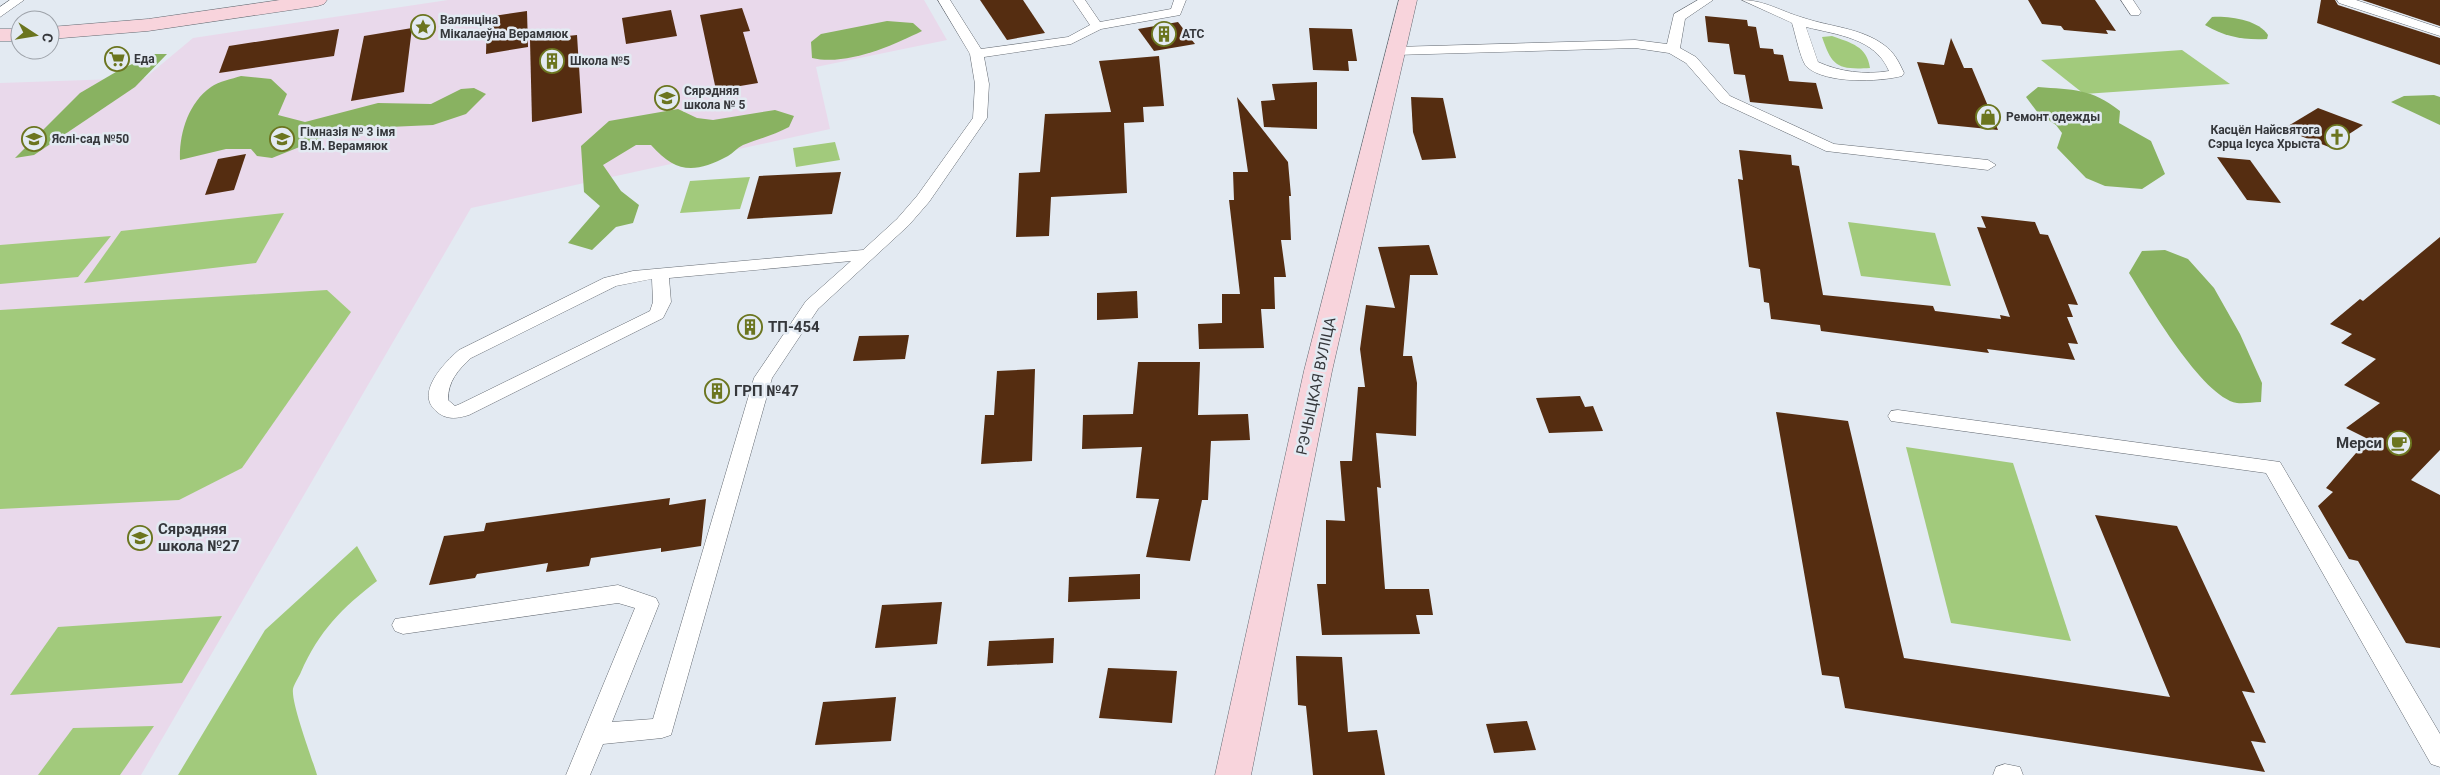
<svg xmlns="http://www.w3.org/2000/svg" width="2440" height="775" font-family="Roboto,sans-serif">
<rect width="100%" height="100%" fill="#e3eaf2"/>
<path fill="#e9d9eb" d="M448 0H924L947 40 816 67 830 129 471 208 141 775H0V83L145 78 193 38Z"/>
<g fill="#a2ca7c">
<path d="M1832 36C1851 43 1867 46 1870 68 1837 70 1832 66 1822 37Z"/>
<path d="M2182 50 2230 84 2084 94 2041 60Z"/>
<path d="M835 142 840 160 796 167 793 148Z"/>
<path d="M750 177 740 209 680 213 690 181Z"/>
<path d="M284 213 256 263 84 283 121 231Z"/>
<path d="M1848 222 1935 233 1951 286 1861 276Z"/>
<path d="M111 236 78 277 0 284V245Z"/>
<path d="M327 290 351 312 242 468 179 500 0 509V310Z"/>
<path d="M1906 447 2013 463 2071 641 1951 623Z"/>
<path d="M357 546 377 581C342 608 319 631 301 672 299 677 294 684 293 689 291 703 312 758 317 775H178L265 630Z"/>
<path d="M222 616 182 683 10 695 58 627Z"/>
<path d="M154 726 120 775H38L73 728Z"/>
</g>
<g fill="#89b261">
<path d="M2212 17C2230 16 2258 20 2268 35L2267 39C2242 40 2226 37 2205 25Z"/>
<path d="M887 21 913 23 922 31C892 46 846 66 812 58L811 42 821 34Z"/>
<path d="M155 54H167L135 87 34 155 15 158 80 93 121 69Z"/>
<path d="M241 76 271 79 287 94 278 115 305 122 378 103 431 104 461 89 474 88 486 94 466 114 433 125 389 127 352 126 272 158 257 156 251 149H226L180 160C179 134 188 103 211 87 219 81 232 79 241 76Z"/>
<path d="M2038 87C2073 90 2091 88 2120 111L2119 123 2151 141 2165 174 2142 189 2105 186 2086 178 2057 148 2062 133 2056 125 2038 113 2026 97Z"/>
<path d="M2434 95 2440 97V125L2391 102 2404 96Z"/>
<path d="M678 109 697 118 713 120 775 110 794 116 789 127C774 135 759 139 743 145 737 148 733 153 728 156 694 174 676 173 651 145H636L603 165 621 191 639 205 633 223 616 227 592 250 568 243 600 206 584 192 581 146 609 121Z"/>
<path d="M2165 250 2188 259 2214 288 2240 334 2262 383 2261 402C2253 402 2244 404 2237 403 2202 397 2148 303 2129 273L2142 251Z"/>
</g>
<g fill="#552d11">
<path d="M980 0H1023L1045 33 1007 40Z"/>
<path d="M2028 0H2095L2116 31 2106 30 2108 34 2064 30 2061 26 2042 24Z"/>
<path d="M2321 0H2335L2338 5 2440 38V65L2317 23Z"/>
<path d="M2362 0H2440V26Z"/>
<path d="M742 8 750 31 743 32 758 83 716 90 700 15Z"/>
<path d="M671 10 677 36 626 44 622 18Z"/>
<path d="M527 11 528 47 486 54 487 17Z"/>
<path d="M1705 16 1747 20 1748 26 1756 27 1760 48 1773 49 1774 54 1783 55 1789 81 1816 83 1823 109 1750 102 1745 75 1734 74 1729 44 1708 42Z"/>
<path d="M1178 22 1195 44 1154 51 1138 29Z"/>
<path d="M412 28 404 92 351 101 364 36Z"/>
<path d="M1309 28 1352 29 1357 61H1348L1349 71 1313 70Z"/>
<path d="M339 29 334 56 219 73 229 46Z"/>
<path d="M577 35 582 113 532 122 530 40Z"/>
<path d="M1951 38 1964 68H1972L1998 130 1938 124 1917 62 1944 65Z"/>
<path d="M1159 56 1164 106 1143 107 1144 122 1124 123 1127 193 1051 197 1049 236 1016 237 1019 173 1040 172 1045 114 1111 112 1099 61Z"/>
<path d="M1317 82V129L1264 127 1261 101 1275 100 1272 84Z"/>
<path d="M1237 97 1288 162 1291 196H1289L1291 240H1281L1286 277H1274L1275 309H1261L1264 348 1199 349 1198 324 1222 323V294H1240L1229 200H1234L1233 172H1248Z"/>
<path d="M1411 97 1443 98 1456 158 1422 160 1413 132Z"/>
<path d="M2318 108 2363 125 2329 147 2283 129Z"/>
<path d="M1739 150 1791 155 1792 165 1799 166 1823 295 1933 306 1935 311 2001 319 2000 315 2010 317 1977 227 1986 228 1981 216 2035 222 2040 234 2048 235 2078 305 2068 304 2073 317H2067L2078 344 2068 343 2075 360 1987 349 1989 353 1821 331 1820 325 1771 319 1769 303 1764 302 1760 269 1749 267 1738 179 1743 180Z"/>
<path d="M246 154 234 190 205 195 218 159Z"/>
<path d="M2217 157 2250 160 2281 203 2247 200Z"/>
<path d="M841 172 832 214 747 219 759 176Z"/>
<path d="M2440 237V450L2411 480 2440 495V648L2406 643 2358 561 2349 559 2318 506 2333 492 2326 488 2368 439 2346 428 2380 403 2344 385 2376 359 2341 343 2352 334 2330 324 2360 299 2363 301Z"/>
<path d="M1429 245 1438 275H1410L1403 356H1412L1417 383 1416 436 1376 433 1381 488 1377 487 1385 589H1429L1433 615H1416L1420 634 1322 635 1317 584H1326V520L1345 521 1340 461H1352L1358 387H1365L1360 349 1366 305 1395 308 1378 247Z"/>
<path d="M1137 291 1138 318 1097 320V293Z"/>
<path d="M909 335 905 359 853 361 859 336Z"/>
<path d="M1138 362H1200L1198 415 1248 414 1250 440 1211 441 1208 500H1202L1190 561 1146 557 1159 499 1136 498 1142 447 1082 449 1083 415 1133 414Z"/>
<path d="M1035 369 1032 461 981 464 985 415H994L997 371Z"/>
<path d="M1580 396 1585 407 1593 406 1603 431 1549 433 1536 398Z"/>
<path d="M1776 412 1848 421 1904 658 2170 697 2095 515 2177 526 2255 693 2242 691 2266 743 2251 741 2265 772 1845 708 1839 677 1822 675Z"/>
<path d="M670 498 669 505 706 499 701 546 661 552V548L591 558 589 566 546 572 548 563 477 574 475 578 429 585 444 536 484 531 486 523Z"/>
<path d="M1140 574V599L1068 602 1069 577Z"/>
<path d="M942 602 937 644 875 648 882 605Z"/>
<path d="M1054 638 1053 663 987 666 989 641Z"/>
<path d="M1296 656 1342 657 1348 732 1377 730 1385 775H1313L1306 706 1298 705Z"/>
<path d="M1108 668 1177 671 1172 723 1099 718Z"/>
<path d="M896 697 891 741 815 745 823 702Z"/>
<path d="M1527 721 1536 750 1494 753 1486 724Z"/>
</g>
<g fill="none" stroke-linecap="round" stroke-linejoin="round">
<defs>
<g id="lane">
<path d="M10 0H24L0 17V7Z"/>
<path d="M938 0H950L981 49 1068 37 1090 25 1073 0H1085L1100 22 1171 9 1174 0H1186L1180 15 1101 29 1071 44 984 57 989 84 987 118 929 202 909 225 818 309 772 378 671 735 662 738 603 744 590 775H566L635 608 618 603 403 634 395 631 392 625 395 619 618 585 656 598 659 604 612 722 653 719 754 378 806 301 851 261 669 278 671 302 663 318 469 415C456 419 446 420 436 411 415 393 444 363 459 350L604 278 633 271 863 250 897 219 917 196 973 118 975 84 970 54ZM652 279 653 302 650 311 460 404 455 406 448 400C448 381 458 370 471 358L616 286Z"/>
<path d="M1698 0H1713L1685 19 1680 48 1696 57 1730 96 1834 144 1988 160 1996 165 1988 170 1826 151 1720 102 1686 63 1669 53 1635 48 1395 55 1388 51 1395 47 1635 40 1667 44 1674 14Z"/>
<path d="M1742 0C1765 0 1782 12 1804 18 1831 27 1861 28 1884 45 1894 52 1899 62 1904 73L1902 76C1879 82 1826 84 1807 67 1801 62 1795 32 1792 23ZM1806 27C1838 35 1875 38 1889 71 1865 75 1840 72 1818 62Z"/>
<path d="M2121 0H2133L2141 12 2139 15H2131Z"/>
<path d="M2337 0H2356L2440 28V36L2339 3Z"/>
<path d="M1898 410 2280 462 2440 734V767L2431 764 2266 473 1891 421 1888 416 1891 411Z"/>
<path d="M2005 764 2020 767 2023 775H1993L1996 767Z"/>
</g>
<g id="secondary">
<path d="M280 0H327L324 4 318 6 148 31 50 39V27L148 19Z"/>
<path d="M1399 0H1417L1332 371 1251 775H1215L1304 371Z"/>
<rect x="0" y="29" width="20" height="12"/>
</g>
</defs>
<use href="#lane" stroke="#646a72" stroke-width="1"/>
<use href="#secondary" stroke="#646a72" stroke-width="1"/>
<use href="#lane" fill="#fff" fill-rule="evenodd"/>
<use href="#secondary" fill="#f8d4dc" fill-rule="evenodd"/>
</g>
<defs>
<symbol id="sight-ring" viewBox="-11 -11 22 22"><circle r="9.5" fill="#e3eaf2" stroke="#6b751f" stroke-width="1.5"/><path d="M0-6L1.8-2.2L6-1.7L2.9 1.2L3.7 5.4L0 3.3L-3.7 5.4L-2.9 1.2L-6-1.7L-1.8-2.2Z" fill="#6b751f"/></symbol>
<symbol id="building-ring" viewBox="-11 -11 22 22"><circle r="9.5" fill="#e3eaf2" stroke="#6b751f" stroke-width="1.5"/><path d="M-4-6H4V6H1V3H-1V6H-4ZM-2.5-4.3h1.7v1.8h-1.7ZM.8-4.3h1.7v1.8H.8ZM-2.5-1h1.7V.8h-1.7ZM.8-1h1.7V.8H.8Z" fill="#6b751f"/></symbol>
<symbol id="supermarket-ring" viewBox="-11 -11 22 22"><circle r="9.5" fill="#e3eaf2" stroke="#6b751f" stroke-width="1.5"/><path d="M-6-5.5h2.5l.6 2H6L4.5 2H-2.5L-4.4-4H-6ZM-1.5 3.2a1.3 1.3 0 1 0 .1 0ZM3 3.2a1.3 1.3 0 1 0 .1 0Z" fill="#6b751f"/></symbol>
<symbol id="school-ring" viewBox="-11 -11 22 22"><circle r="9.5" fill="#e3eaf2" stroke="#6b751f" stroke-width="1.5"/><path d="M0-5L7-2L0 1L-7-2ZM-4 1L0 2.5L4 1V4Q0 6-4 4Z" fill="#6b751f"/></symbol>
<symbol id="shop-ring" viewBox="-11 -11 22 22"><circle r="9.5" fill="#e3eaf2" stroke="#6b751f" stroke-width="1.5"/><path d="M-5-2.5h2.3a2.7 3.5 0 0 1 5.4 0H5L5.5 6h-11ZM-1.5-2.5h3a1.5 2.3 0 0 0-3 0Z" fill="#6b751f"/></symbol>
<symbol id="church-ring" viewBox="-11 -11 22 22"><circle r="9.5" fill="#e3eaf2" stroke="#6b751f" stroke-width="1.5"/><path d="M-1.2-6h2.4v3.5h3.3v2.4h-3.3V6h-2.4V-.1h-3.3v-2.4h3.3Z" fill="#6b751f"/></symbol>
<symbol id="cafe-ring" viewBox="-11 -11 22 22"><circle r="9.5" fill="#e3eaf2" stroke="#6b751f" stroke-width="1.5"/><path d="M-5.5-4.5H6V0H3Q3 3.5 0 3.5H-2.5Q-5.5 3.5-5.5 0ZM3-3.2v2h1.7v-2ZM-6 4.5H4V6H-6Z" fill="#6b751f"/></symbol>
</defs>
<g fill-rule="evenodd">
<use href="#sight-ring" x="409" y="13" width="28" height="28"/>
<use href="#building-ring" x="1150" y="20" width="28" height="28"/>
<use href="#supermarket-ring" x="103" y="45" width="28" height="28"/>
<use href="#building-ring" x="538" y="47" width="28" height="28"/>
<use href="#school-ring" x="653" y="84" width="28" height="28"/>
<use href="#shop-ring" x="1974" y="103" width="28" height="28"/>
<use href="#church-ring" x="2323" y="123" width="28" height="28"/>
<use href="#school-ring" x="20" y="125" width="28" height="28"/>
<use href="#school-ring" x="268" y="125" width="28" height="28"/>
<use href="#building-ring" x="736" y="313" width="28" height="28"/>
<use href="#building-ring" x="703" y="377" width="28" height="28"/>
<use href="#cafe-ring" x="2385" y="429" width="28" height="28"/>
<use href="#school-ring" x="126" y="524" width="28" height="28"/>
</g>
<g text-anchor="middle" stroke-width="5" stroke-linejoin="round" paint-order="stroke">
<g font-size="12" font-weight="bold" fill="#35373b" stroke="#e3eaf2" text-anchor="start">
<text x="440" y="24">Валянціна<tspan x="440" dy="14">Мікалаеўна Верамяюк</tspan></text>
<text x="1182" y="38">АТС</text>
<text x="134" y="63">Еда</text>
<text x="570" y="65">Школа №5</text>
<text x="684" y="95">Сярэдняя<tspan x="684" dy="14">школа № 5</tspan></text>
<text x="2006" y="121">Ремонт одежды</text>
<text x="2320" y="134" text-anchor="end">Касцёл Найсвятога<tspan x="2320" dy="14">Сэрца Ісуса Хрыста</tspan></text>
<text x="300" y="136">Гімназія № 3 імя<tspan x="300" dy="14">В.М. Верамяюк</tspan></text>
<text x="52" y="143">Яслі-сад №50</text>
</g>
<g font-size="15" font-weight="bold" fill="#35373b" stroke="#e3eaf2" text-anchor="start">
<text x="768" y="332">ТП-454</text>
<text x="734" y="396">ГРП №47</text>
<text x="2382" y="448" text-anchor="end">Мерси</text>
<text x="158" y="534">Сярэдняя<tspan x="158" dy="17">школа №27</tspan></text>
</g>
<g font-size="15" fill="#35373b" stroke="#e3eaf2">
<text transform="translate(1316 386) rotate(-78)" y="5">РЭЧЫЦКАЯ ВУЛІЦА</text>
</g>
</g>
<g transform="translate(35 35) rotate(102)"><circle r="24" fill="#e3eaf2" stroke="#9da2a9"/>
<path d="M0-4L9 19L0 12L-9 19Z" fill="#6b751f"/>
<text y="-8" font-size="14" font-weight="bold" text-anchor="middle" fill="#35373b">С</text>
</g>
</svg>
